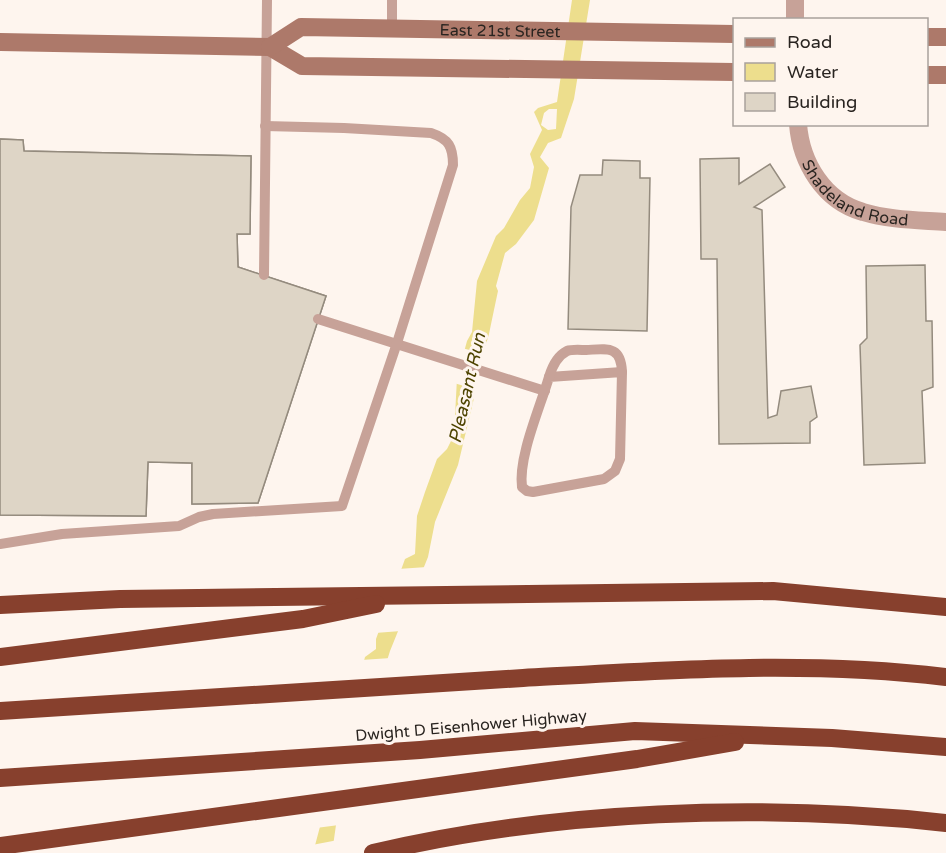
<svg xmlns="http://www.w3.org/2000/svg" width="946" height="853" font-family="'Varela Round',sans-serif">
<rect width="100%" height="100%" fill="#fef5ee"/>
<path fill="#edde8d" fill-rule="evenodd" d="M572 0H590L574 99 561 138 548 143 540 157 549 168 534 220 516 244 505 253 496 286 498 291C495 305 492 319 489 334 484 355 467 376 474 398L458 465 435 522 428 557 390 651 336 825 332 853H313L365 657 376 649V639L405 559 415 554 417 516 425 492 437 459 447 449 454 435 457 378 467 341 472 332 477 281 496 236 504 228 520 200 530 188 534 167 530 154 542 130 534 112 538 108 557 102ZM549 109H557L556 129 548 130 541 125 544 113Z"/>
<g fill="#fef5ee">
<path d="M462 348 484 354 474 389 454 383Z"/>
<path d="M427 567 401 631 375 633 398 569Z"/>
<path d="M391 658 339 825 316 828 361 660Z"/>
<path d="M338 840 336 853H310L312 845Z"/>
</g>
<g fill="#ded5c6" stroke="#948b7e" stroke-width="1.5" fill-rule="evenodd">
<path d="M0 139 23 140 24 151 251 156 250 234H237L238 267 326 296 258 503 192 504V463L148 462 146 516 0 515ZM33 215 179 216V225L187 226V232H156V255L176 275 121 331H49L50 238H27V227H32Z"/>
<path d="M0 139 23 140 24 151 251 156 250 234H237L238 267 326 296 258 503 192 504V463L148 462 146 516 0 515Z"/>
<path d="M739 158V184L770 164 785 187 754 207 762 210 768 418 777 415 781 391 811 386 817 417 810 422V443L719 444 717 259H701L700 159Z"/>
<path d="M603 160 640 161V178H650L647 331 568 329 571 207 580 175H602Z"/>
<path d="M925 265 926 321H932L933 387 922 391 925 463 864 465 860 345 867 338 866 266Z"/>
</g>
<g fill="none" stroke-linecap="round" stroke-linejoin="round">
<g stroke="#c7a298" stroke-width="10">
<path d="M392 0V28"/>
<path d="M264 275 267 0"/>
<path d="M318 319 545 391"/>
<path d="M622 372 620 459 615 471 604 479 533 492 527 491 522 487C518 457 540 408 549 377Z"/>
<path d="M549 377C552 367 557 356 567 351 572 349 581 350 586 350 607 349 621 345 622 372"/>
<path d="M0 544 62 534 179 526 199 517 213 514 342 506 397 343 453 165C453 147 449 139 431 133L344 128 265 126"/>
</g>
<g stroke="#c7a298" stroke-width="18">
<path d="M795 20V0"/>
<path id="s1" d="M798 124C801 163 824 201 863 212 889 220 919 220 946 222"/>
</g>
<g stroke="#ad796a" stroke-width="18">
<path d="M926 37H946"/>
<path d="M0 42 270 47 302 66 734 72"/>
<path id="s2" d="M270 47 301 27 734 34"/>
<path d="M926 75H946"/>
</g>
<g stroke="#87402d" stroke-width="18">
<path d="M0 605 120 599 773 591 946 607"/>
<path d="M0 657 303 619 376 604"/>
<path d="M0 711C174 700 348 688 523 678 664 670 805 660 946 677"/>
<path d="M0 778 420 750 635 731 832 738 946 747"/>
<path d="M0 846 637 759 735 742"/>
<path d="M373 853C555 810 761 803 946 823"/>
</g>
</g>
<g text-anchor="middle" stroke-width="6" stroke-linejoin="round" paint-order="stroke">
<g font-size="16" fill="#292420" stroke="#fef5ee">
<text dy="6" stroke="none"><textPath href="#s2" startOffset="236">East 21st Street</textPath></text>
<text dy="6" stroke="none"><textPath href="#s1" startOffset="100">Shadeland Road</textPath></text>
<text transform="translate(471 725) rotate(-5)" y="6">Dwight D Eisenhower Highway</text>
</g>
<g font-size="18" font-style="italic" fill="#4e4401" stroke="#fef5ee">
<text transform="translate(467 388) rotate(-77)" y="6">Pleasant Run</text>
</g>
</g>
<rect x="733" y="18" width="195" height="108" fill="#fef5ee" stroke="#a9a19c" stroke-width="1.5"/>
<rect x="745" y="38" width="30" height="9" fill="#ad796a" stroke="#a9a19c" stroke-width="1.5"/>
<text x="787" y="48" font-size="18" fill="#292420">Road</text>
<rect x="745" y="63" width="30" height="18" fill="#edde8d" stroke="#a9a19c" stroke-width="1.5"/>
<text x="787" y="78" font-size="18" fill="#292420">Water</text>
<rect x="745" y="93" width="30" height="18" fill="#ded5c6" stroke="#a9a19c" stroke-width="1.5"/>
<text x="787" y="108" font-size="18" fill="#292420">Building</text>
</svg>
